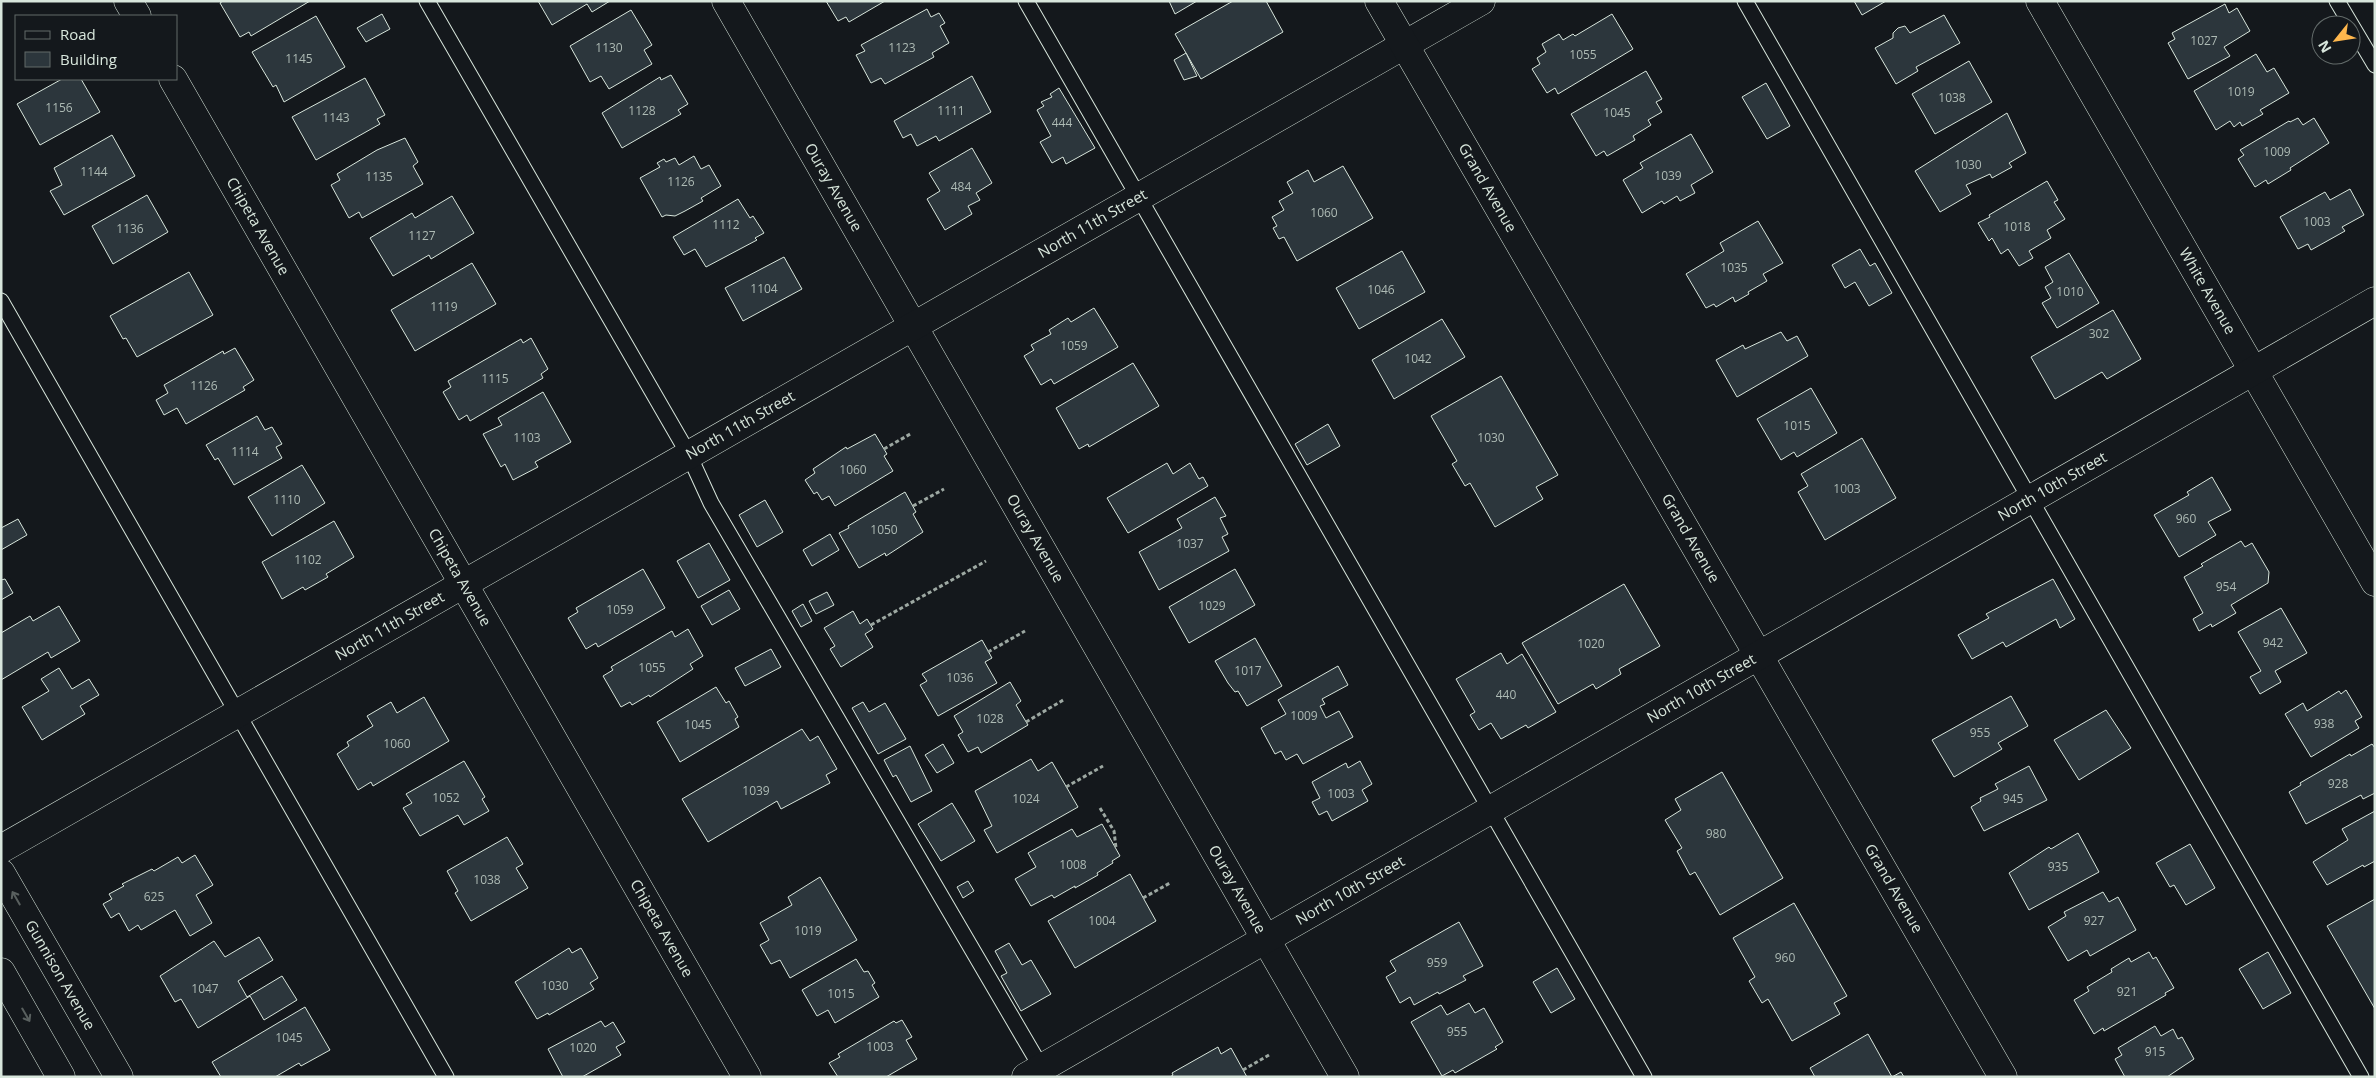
<svg xmlns="http://www.w3.org/2000/svg" width="2376" height="1078" font-family="'Open Sans',sans-serif">
<rect width="100%" height="100%" fill="#14181c"/>
<g fill="#2c363c" stroke="#d8e6dc">
<path d="M223 1H310L251 36 249 32 240 37 220 3Z"/>
<path d="M538 1H610L592 12 587 4 552 25Z"/>
<path d="M826 1H885L849 22 846 17 838 21Z"/>
<path d="M1169 1H1197L1175 14Z"/>
<path d="M1233 1H1266L1283 32 1201 79 1175 34Z"/>
<path d="M1854 1H1886L1862 15Z"/>
<path d="M2225 4 2229 13 2237 8 2250 31 2224 47 2230 56 2188 79 2168 43 2175 39 2172 33Z"/>
<path d="M927 9 931 17 939 13 945 23 940 26 949 43 932 53 934 57 885 84 881 78 871 83 856 55 865 51 861 45Z"/>
<path d="M631 10 652 45 644 50 652 64 609 89 601 76 590 82 570 46Z"/>
<path d="M382 14 390 29 366 42 357 28Z"/>
<path d="M1612 14 1633 49 1558 94 1555 88 1547 93 1532 69 1540 64 1537 58 1546 52 1542 44 1559 34 1563 40 1573 34 1575 36Z"/>
<path d="M1944 15 1960 43 1916 67 1918 71 1896 84 1875 48 1893 38V33L1898 28 1905 26 1910 33Z"/>
<path d="M316 16 345 67 284 102 276 85 273 87 252 52Z"/>
<path d="M1186 53 1197 76 1184 80 1174 60Z"/>
<path d="M2256 54 2267 72 2274 68 2289 93 2260 110 2263 114 2242 126 2240 122 2234 127 2230 121 2216 130 2194 91Z"/>
<path d="M1969 61 1992 102 1935 134 1912 94Z"/>
<path d="M1646 71 1662 99 1656 102 1662 112 1648 120 1651 125 1633 136 1635 140 1607 156 1604 151 1596 156 1571 114Z"/>
<path d="M671 75 688 104 678 110 681 114 622 148 602 113 660 77 661 80Z"/>
<path d="M972 76 991 112 939 141 936 136 917 146 911 134 903 138 894 121Z"/>
<path d="M365 78 385 115 377 119 380 124 316 160 292 117Z"/>
<path d="M62 79H81L100 112 40 145 17 104Z"/>
<path d="M1766 83 1790 126 1767 139 1742 97Z"/>
<path d="M1059 88 1095 148 1066 164 1063 157 1052 163 1040 142 1051 136 1037 110 1044 106 1041 102 1052 97 1050 94Z"/>
<path d="M2007 113 2026 153 2009 163 2012 167 1992 178 1990 174 1966 185 1971 194 1940 212 1915 171Z"/>
<path d="M2298 118 2303 125 2314 118 2329 143 2290 168 2291 170 2268 184 2266 180 2255 187 2238 159 2244 155 2240 150 2289 121 2290 122Z"/>
<path d="M1691 134 1713 172 1691 185 1695 193 1680 201 1677 196 1664 204 1662 201 1642 213 1623 180 1643 168 1640 163Z"/>
<path d="M112 135 135 176 64 215 50 191 62 185 54 168Z"/>
<path d="M405 138 418 162 413 166 423 184 362 218 359 212 349 218 331 185 340 180 337 174 377 150Z"/>
<path d="M972 148 992 183 976 193 980 200 968 206 972 214 945 230 927 199 940 191 929 173Z"/>
<path d="M694 156 701 169 709 165 721 186 701 198 703 201 685 211 675 216 666 215 662 217 640 178 660 167 657 163 664 159 666 162 675 158 679 165Z"/>
<path d="M1343 166 1373 218 1297 261 1284 237 1279 239 1273 228 1277 226 1272 217 1284 210 1279 201 1293 193 1287 182 1308 170 1314 182Z"/>
<path d="M2047 181 2058 200 2054 202 2065 219 2047 230 2051 238 2029 251 2033 258 2019 266 2008 249 2001 254 1992 238 1989 241 1978 223 1990 217 1989 215Z"/>
<path d="M2350 189 2364 215 2342 227 2345 231 2311 250 2308 244 2298 249 2280 217 2325 192 2330 200Z"/>
<path d="M147 195 168 232 113 264 92 226Z"/>
<path d="M452 196 474 233 431 259 429 255 393 276 370 238 412 213 415 218Z"/>
<path d="M738 199 750 218 753 216 764 233 755 238 757 240 706 267 695 249 684 255 673 237Z"/>
<path d="M1758 221 1783 263 1763 274 1767 281 1748 292 1749 294 1735 302 1733 297 1716 307 1714 304 1706 308 1686 274 1724 251 1720 243Z"/>
<path d="M1860 249 1870 266 1875 263 1892 293 1869 306 1855 282 1845 288 1832 265Z"/>
<path d="M1402 251 1425 292 1359 329 1336 288Z"/>
<path d="M2069 253 2099 303 2057 328 2042 303 2051 298 2045 287 2053 282 2045 267Z"/>
<path d="M784 257 802 289 743 321 725 288Z"/>
<path d="M472 263 496 304 415 351 391 310Z"/>
<path d="M189 272 213 315 137 357 126 338 123 339 110 316Z"/>
<path d="M1094 308 1118 347 1054 384 1051 379 1041 385 1024 356 1034 350 1031 345 1051 334 1049 330 1068 318 1071 322Z"/>
<path d="M2113 310 2141 359 2107 379 2102 372 2055 399 2031 357Z"/>
<path d="M1442 319 1465 357 1394 399 1372 360Z"/>
<path d="M1781 332 1787 341 1797 336 1808 356 1737 397 1716 360 1743 345 1745 349Z"/>
<path d="M531 338 548 369 541 374 543 378 470 421 467 415 459 420 443 392 451 387 448 381 521 339 523 343Z"/>
<path d="M235 348 254 380 243 387 245 390 186 424 177 408 164 415 156 400 168 393 164 385 223 351 224 354Z"/>
<path d="M1133 363 1159 406 1089 447 1088 444 1079 449 1056 408Z"/>
<path d="M1501 376 1558 475 1536 487 1543 499 1495 527 1470 483 1465 486 1452 464 1457 461 1431 416Z"/>
<path d="M1811 388 1837 433 1797 457 1794 452 1781 460 1757 419Z"/>
<path d="M543 392 571 442 535 462 538 467 513 480 505 464 501 467 483 434 502 425 498 418Z"/>
<path d="M257 416 265 430 272 427 282 444 276 447 282 458 234 485 218 458 215 460 206 445Z"/>
<path d="M1328 424 1340 446 1307 465 1295 444Z"/>
<path d="M875 434 887 454 884 456 893 471 835 506 829 496 822 500 817 492 814 494 805 480 815 473 813 469 846 447 847 449Z"/>
<path d="M1862 438 1896 498 1825 540 1798 492 1808 486 1801 474Z"/>
<path d="M1167 463 1173 474 1190 463 1199 479 1203 477 1208 486 1128 533 1107 498Z"/>
<path d="M302 465 325 503 272 536 248 497Z"/>
<path d="M2212 477 2231 510 2208 522 2216 535 2179 557 2154 515 2189 495 2187 492Z"/>
<path d="M905 492 916 512 913 514 923 532 886 556 885 553 859 568 839 533 849 528 848 526Z"/>
<path d="M1215 497 1226 516 1220 518 1228 534 1222 537 1229 551 1159 590 1139 552 1182 528 1177 519Z"/>
<path d="M765 500 783 532 757 547 739 515Z"/>
<path d="M18 519 27 535 1 550V528Z"/>
<path d="M334 521 354 557 326 574 328 577 305 590 303 587 282 599 262 562Z"/>
<path d="M830 534 839 550 812 566 803 550Z"/>
<path d="M2241 541 2245 547 2252 543 2269 572 2268 583 2231 605 2236 613 2212 627 2211 624 2199 631 2193 619 2203 613 2184 577 2203 566 2201 564Z"/>
<path d="M709 543 730 580 698 598 677 561Z"/>
<path d="M643 569 665 608 598 647 596 643 586 649 568 618 578 612 576 608Z"/>
<path d="M1235 569 1255 605 1189 643 1169 607Z"/>
<path d="M5 579 13 593 1 600V580Z"/>
<path d="M2053 579 2075 619 2060 628 2056 619 2006 647 2003 642 1972 659 1958 635 1989 618 1986 614Z"/>
<path d="M1624 584 1660 646 1619 669 1621 674 1596 689 1593 684 1558 704 1522 643Z"/>
<path d="M729 590 740 609 712 625 701 606Z"/>
<path d="M827 592 834 605 816 614 809 601Z"/>
<path d="M803 604 812 621 801 627 792 611Z"/>
<path d="M59 606 80 641 51 658 48 652 1 680V633L30 616 33 621Z"/>
<path d="M2281 608 2307 653 2275 671 2281 682 2260 694 2250 677 2261 671 2238 632Z"/>
<path d="M853 611 860 624 867 619 873 629 865 634 873 647 841 667 830 649 835 646 824 628Z"/>
<path d="M688 629 703 656 690 664 693 669 650 697 649 695 632 705 630 702 621 707 603 676 613 670 611 667 672 631 675 637Z"/>
<path d="M1255 638 1282 686 1247 706 1238 691 1235 692 1228 683 1215 661Z"/>
<path d="M982 640 992 658 985 662 997 683 938 716 920 685 927 681 922 674Z"/>
<path d="M771 649 781 667 745 686 735 668Z"/>
<path d="M1501 653 1507 664 1522 654 1556 712 1528 728 1526 725 1501 739 1491 723 1479 730 1470 715 1475 712 1456 679Z"/>
<path d="M1338 666 1348 685 1322 699 1325 704 1320 706 1326 718 1339 711 1353 737 1303 764 1297 754 1286 760 1281 751 1275 754 1261 728 1286 714 1278 700Z"/>
<path d="M59 668 72 689 89 679 99 695 80 706 85 714 42 740 22 707 49 691 41 679Z"/>
<path d="M1010 682 1021 701 1016 705 1028 725 981 753 978 747 968 752 958 735 963 732 954 716Z"/>
<path d="M716 687 726 703 729 701 738 717 735 719 739 727 680 762 657 722Z"/>
<path d="M2346 690 2362 717 2355 721 2359 728 2311 757 2285 714 2303 703 2307 711 2339 691 2341 694Z"/>
<path d="M2011 696 2028 726 1998 743 2002 749 1954 777 1932 740Z"/>
<path d="M424 697 449 741 373 786 371 782 358 790 337 754 349 746 347 742 373 726 367 716 391 702 397 713Z"/>
<path d="M863 702 869 712 885 703 906 739 878 754 852 708Z"/>
<path d="M2106 710 2131 748 2079 780 2054 740Z"/>
<path d="M802 729 810 741 818 736 837 769 826 775 830 783 781 809 777 801 708 842 682 799Z"/>
<path d="M943 744 954 763 937 773 925 755Z"/>
<path d="M2372 744 2375 748V793L2363 799 2361 795 2306 824 2289 792 2301 785 2300 783 2350 754 2351 756Z"/>
<path d="M910 746 932 791 911 802 896 775 893 777 884 760Z"/>
<path d="M1031 759 1038 771 1052 762 1078 807 997 853 984 830 992 826 975 791Z"/>
<path d="M464 761 485 797 482 799 489 811 464 825 458 815 420 836 403 808 412 803 406 794Z"/>
<path d="M1360 761 1372 784 1362 790 1368 801 1332 821 1327 811 1319 815 1312 802 1320 798 1312 782 1346 763 1348 768Z"/>
<path d="M2029 766 2047 800 1984 831 1971 807 1981 801 1980 798 1998 789 1995 784Z"/>
<path d="M1722 772 1783 878 1720 915 1695 872 1690 875 1677 851 1682 848 1665 820 1681 810 1675 799Z"/>
<path d="M952 803 975 841 941 861 918 824Z"/>
<path d="M2375 811V861L2364 867 2363 865 2327 885 2313 862 2348 840 2342 829Z"/>
<path d="M1102 824 1120 856 1112 861 1113 863 1097 873 1098 875 1075 888V886L1054 898 1052 895 1031 906 1015 879 1036 867 1028 853 1072 829 1077 837Z"/>
<path d="M2078 833 2099 872 2029 910 2009 873 2049 847 2051 849Z"/>
<path d="M507 837 523 864 516 868 528 888 471 921 455 893 458 891 447 871Z"/>
<path d="M2190 844 2215 888 2186 905 2174 885 2170 887 2156 863Z"/>
<path d="M195 855 213 885 196 895 212 923 190 936 175 910 141 930 138 925 129 931 119 913 111 918 103 904 112 899 109 894 124 886 122 884 152 869 154 871 178 857 182 863Z"/>
<path d="M1130 874 1156 921 1075 968 1048 921Z"/>
<path d="M820 877 857 940 790 978 780 960 771 964 760 945 769 940 760 923 792 905 788 897Z"/>
<path d="M968 881 974 891 963 898 957 887Z"/>
<path d="M2103 892 2109 902 2118 897 2136 930 2090 956 2087 950 2068 961 2048 927 2066 916 2064 912Z"/>
<path d="M2375 899V1009L2327 926Z"/>
<path d="M1794 903 1847 996 1834 1003 1840 1014 1792 1041 1768 999 1762 1003 1749 981 1755 977 1733 938Z"/>
<path d="M1459 922 1483 966 1463 976 1466 980 1439 994 1438 992 1414 1005 1410 997 1400 1003 1386 977 1396 971 1390 961Z"/>
<path d="M259 937 273 960 238 981 247 997 282 976 297 1000 264 1020 250 996 198 1028 181 999 175 1002 160 976 214 941 225 957Z"/>
<path d="M1009 943 1022 965 1031 960 1051 994 1021 1011 1001 976 1007 973 995 951Z"/>
<path d="M569 948 572 953 581 948 598 978 590 983 594 989 549 1015 548 1013 537 1019 515 982Z"/>
<path d="M2149 952 2153 959 2156 957 2174 988 2165 993 2166 995 2104 1031 2103 1028 2094 1034 2074 1000 2089 991 2087 987 2112 972 2111 969 2129 958 2131 962Z"/>
<path d="M2268 952 2291 993 2263 1009 2239 969Z"/>
<path d="M856 959 864 972 868 971 875 983 872 985 879 997 835 1023 828 1010 817 1016 802 990Z"/>
<path d="M1557 968 1575 999 1551 1013 1533 982Z"/>
<path d="M1469 1003 1475 1013 1484 1008 1503 1042 1495 1047 1497 1049 1455 1073 1453 1070 1442 1076 1411 1022 1441 1005 1447 1015Z"/>
<path d="M305 1007 330 1050 301 1066 299 1063 275 1077H221L212 1062Z"/>
<path d="M902 1020 912 1037 906 1040 917 1059 886 1077H838L829 1063 840 1057 838 1054 894 1021 896 1023Z"/>
<path d="M601 1021 605 1027 613 1022 625 1042 616 1047 621 1055 582 1077H563L548 1049Z"/>
<path d="M2155 1026 2161 1036 2173 1029 2178 1039 2182 1037 2194 1059 2167 1077H2125L2115 1059 2122 1055 2118 1048Z"/>
<path d="M1868 1034 1892 1077 1901 1072 1904 1077H1815L1810 1068Z"/>
<path d="M1218 1047 1221 1054 1231 1048 1247 1077H1170L1173 1075 1172 1073Z"/>
</g>
<g fill="none" stroke-linecap="round" stroke-linejoin="round">
<defs>
<g id="lane">
<path d="M427 1 689 455 711 503 1045 1074"/>
<path d="M1026 1 1644 1077"/>
<path d="M1745 1 2361 1077"/>
<path d="M2337 1 2375 65"/>
<path d="M1 301 446 1077"/>
</g>
<g id="street">
<path d="M128 1 137 16"/>
<path id="s1" d="M726 1 1345 1077"/>
<path id="s2" d="M2040 1 2375 582"/>
<path id="s3" d="M173 79 747 1077"/>
<path id="s4" d="M1 849 1481 1"/>
</g>
<g id="secondary">
<path id="s5" d="M1379 1 2003 1077"/>
<path id="s6" d="M1 873 119 1077"/>
<path d="M1 972 61 1077"/>
<path id="s7" d="M1026 1077 2375 301"/>
</g>
</defs>
<use href="#lane" stroke="#d8e6dc" stroke-width="17"/>
<use href="#street" stroke="#d8e6dc" stroke-width="29"/>
<use href="#secondary" stroke="#d8e6dc" stroke-width="29"/>
<g stroke="#9da8a2" stroke-width="3" stroke-dasharray="4 2.5" stroke-linecap="butt">
<path d="M884 449 912 433"/>
<path d="M913 506 944 489"/>
<path d="M871 625 986 561"/>
<path d="M988 652 1025 631"/>
<path d="M1026 722 1065 699"/>
<path d="M1066 787 1103 766"/>
<path d="M1100 808 1114 831 1116 848"/>
<path d="M1143 898 1170 883"/>
<path d="M1243 1070 1269 1055"/>
</g>
<use href="#lane" stroke="#14181c" stroke-width="15"/>
<use href="#street" stroke="#14181c" stroke-width="28"/>
<use href="#secondary" stroke="#14181c" stroke-width="28"/>
</g>
<defs><path id="oneway-shaft" d="M-6 0H5M1.5-3L5.5 0L1.5 3" fill="none" stroke-width="1.6" stroke-linecap="round" stroke-linejoin="round" transform="scale(1.25)"/></defs>
<g stroke="#59605f">
<use href="#oneway-shaft" transform="translate(16 898) rotate(-120)"/>
<use href="#oneway-shaft" transform="translate(26 1015) rotate(60)"/>
</g>
<g text-anchor="middle" stroke-width="4" stroke-linejoin="round" paint-order="stroke">
<g font-size="12" fill="#adbab4">
<text x="2204" y="45">1027</text>
<text x="609" y="52">1130</text>
<text x="902" y="52">1123</text>
<text x="1583" y="59">1055</text>
<text x="299" y="63">1145</text>
<text x="2241" y="96">1019</text>
<text x="1952" y="102">1038</text>
<text x="59" y="112">1156</text>
<text x="642" y="115">1128</text>
<text x="951" y="115">1111</text>
<text x="1617" y="117">1045</text>
<text x="336" y="122">1143</text>
<text x="1062" y="127">444</text>
<text x="2277" y="156">1009</text>
<text x="1968" y="169">1030</text>
<text x="94" y="176">1144</text>
<text x="1668" y="180">1039</text>
<text x="379" y="181">1135</text>
<text x="681" y="186">1126</text>
<text x="961" y="191">484</text>
<text x="1324" y="217">1060</text>
<text x="2317" y="226">1003</text>
<text x="726" y="229">1112</text>
<text x="2017" y="231">1018</text>
<text x="130" y="233">1136</text>
<text x="422" y="240">1127</text>
<text x="1734" y="272">1035</text>
<text x="764" y="293">1104</text>
<text x="1381" y="294">1046</text>
<text x="2070" y="296">1010</text>
<text x="444" y="311">1119</text>
<text x="2099" y="338">302</text>
<text x="1074" y="350">1059</text>
<text x="1418" y="363">1042</text>
<text x="495" y="383">1115</text>
<text x="204" y="390">1126</text>
<text x="1797" y="430">1015</text>
<text x="527" y="442">1103</text>
<text x="1491" y="442">1030</text>
<text x="245" y="456">1114</text>
<text x="853" y="474">1060</text>
<text x="1847" y="493">1003</text>
<text x="287" y="504">1110</text>
<text x="2186" y="523">960</text>
<text x="884" y="534">1050</text>
<text x="1190" y="548">1037</text>
<text x="308" y="564">1102</text>
<text x="2226" y="591">954</text>
<text x="1212" y="610">1029</text>
<text x="620" y="614">1059</text>
<text x="2273" y="647">942</text>
<text x="1591" y="648">1020</text>
<text x="652" y="672">1055</text>
<text x="1248" y="675">1017</text>
<text x="960" y="682">1036</text>
<text x="1506" y="699">440</text>
<text x="1304" y="720">1009</text>
<text x="990" y="723">1028</text>
<text x="2324" y="728">938</text>
<text x="698" y="729">1045</text>
<text x="1980" y="737">955</text>
<text x="397" y="748">1060</text>
<text x="2338" y="788">928</text>
<text x="756" y="795">1039</text>
<text x="1341" y="798">1003</text>
<text x="446" y="802">1052</text>
<text x="1026" y="803">1024</text>
<text x="2013" y="803">945</text>
<text x="1716" y="838">980</text>
<text x="1073" y="869">1008</text>
<text x="2058" y="871">935</text>
<text x="487" y="884">1038</text>
<text x="154" y="901">625</text>
<text x="1102" y="925">1004</text>
<text x="2094" y="925">927</text>
<text x="808" y="935">1019</text>
<text x="1785" y="962">960</text>
<text x="1437" y="967">959</text>
<text x="555" y="990">1030</text>
<text x="205" y="993">1047</text>
<text x="2127" y="996">921</text>
<text x="841" y="998">1015</text>
<text x="1457" y="1036">955</text>
<text x="289" y="1042">1045</text>
<text x="880" y="1051">1003</text>
<text x="583" y="1052">1020</text>
<text x="2155" y="1056">915</text>
</g>
<g font-size="15" fill="#d8e6dc" stroke="#14181c">
<text dy="5" stroke="none"><textPath href="#s1" startOffset="215">Ouray Avenue</textPath></text>
<text dy="5" stroke="none"><textPath href="#s5" startOffset="216">Grand Avenue</textPath></text>
<text dy="5" stroke="none"><textPath href="#s4" startOffset="1258">North 11th Street</textPath></text>
<text dy="5" stroke="none"><textPath href="#s3" startOffset="170">Chipeta Avenue</textPath></text>
<text dy="5" stroke="none"><textPath href="#s2" startOffset="335">White Avenue</textPath></text>
<text dy="5" stroke="none"><textPath href="#s4" startOffset="852">North 11th Street</textPath></text>
<text dy="5" stroke="none"><textPath href="#s7" startOffset="1184">North 10th Street</textPath></text>
<text dy="5" stroke="none"><textPath href="#s1" startOffset="620">Ouray Avenue</textPath></text>
<text dy="5" stroke="none"><textPath href="#s5" startOffset="621">Grand Avenue</textPath></text>
<text dy="5" stroke="none"><textPath href="#s3" startOffset="575">Chipeta Avenue</textPath></text>
<text dy="5" stroke="none"><textPath href="#s4" startOffset="448">North 11th Street</textPath></text>
<text dy="5" stroke="none"><textPath href="#s7" startOffset="779">North 10th Street</textPath></text>
<text dy="5" stroke="none"><textPath href="#s5" startOffset="1026">Grand Avenue</textPath></text>
<text dy="5" stroke="none"><textPath href="#s1" startOffset="1025">Ouray Avenue</textPath></text>
<text dy="5" stroke="none"><textPath href="#s7" startOffset="374">North 10th Street</textPath></text>
<text dy="5" stroke="none"><textPath href="#s3" startOffset="980">Chipeta Avenue</textPath></text>
<text dy="5" stroke="none"><textPath href="#s6" startOffset="118">Gunnison Avenue</textPath></text>
</g>
</g>
<rect width="2376" height="1078" fill="none" stroke="#d8e6dc" stroke-width="5"/>
<rect x="15" y="15" width="162" height="65" fill="#14181c" stroke="#626a69"/>
<rect x="25" y="31" width="25" height="8" fill="#14181c" stroke="#626a69"/>
<text x="60" y="40" font-size="15" fill="#d8e6dc">Road</text>
<rect x="25" y="52" width="25" height="15" fill="#2c363c" stroke="#626a69"/>
<text x="60" y="65" font-size="15" fill="#d8e6dc">Building</text>
<g transform="translate(2336 40) rotate(240)"><circle r="24" fill="#14181c" stroke="#626a69"/>
<path d="M0-4L9 19L0 12L-9 19Z" fill="#ffb74d"/>
<text y="-8" font-size="14" font-weight="bold" text-anchor="middle" fill="#d8e6dc">N</text>
</g>
</svg>
